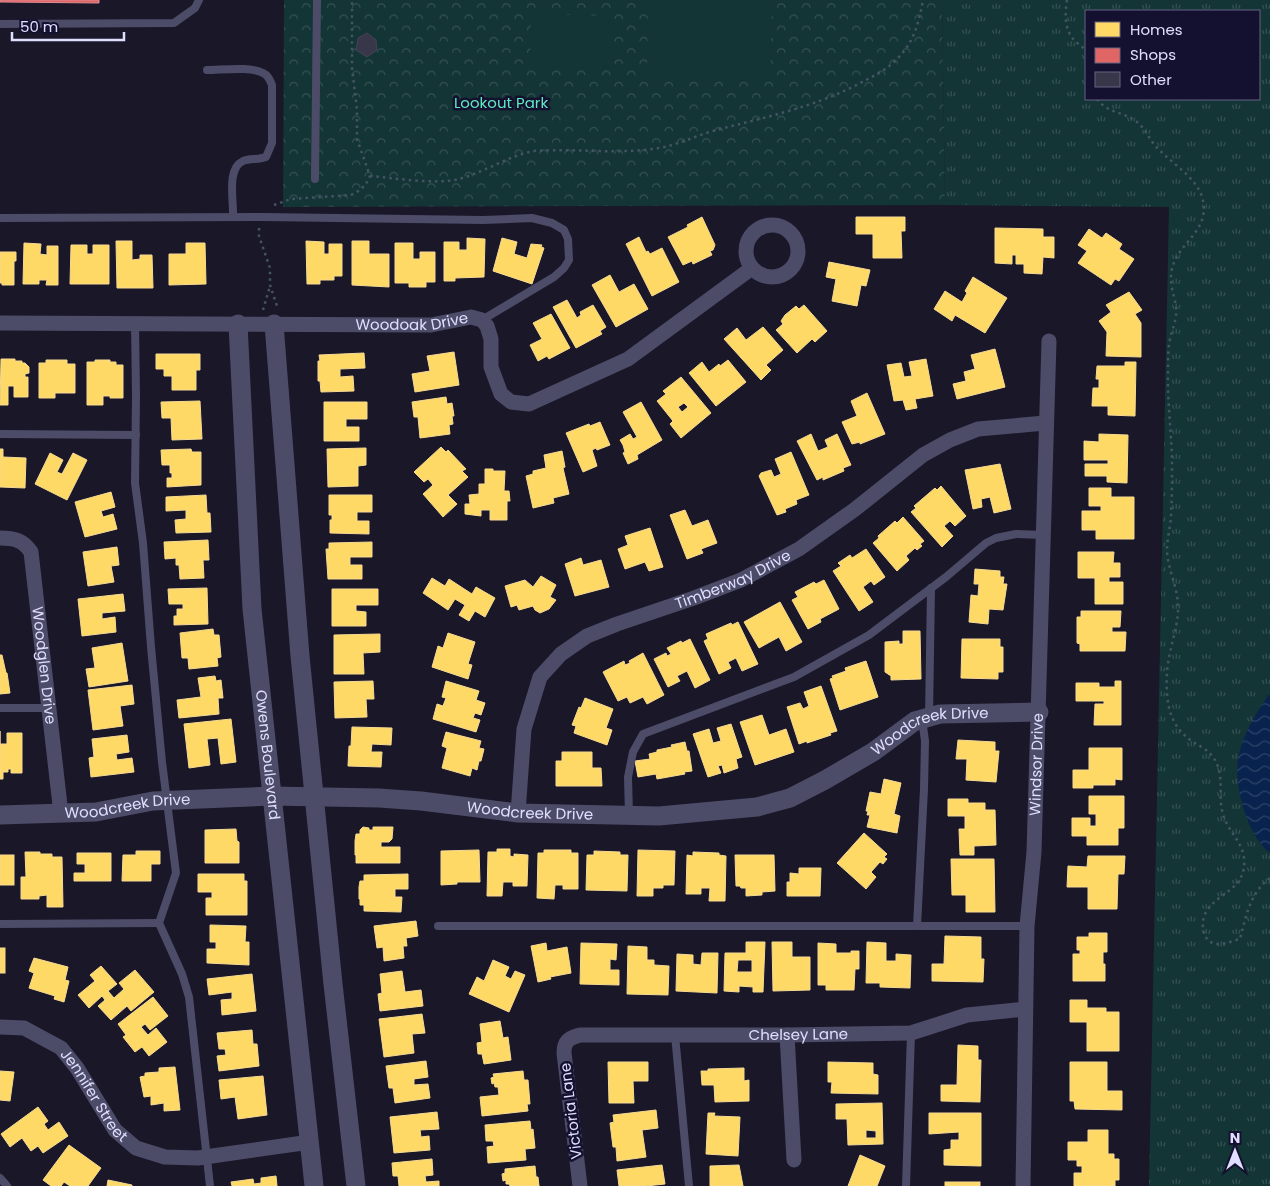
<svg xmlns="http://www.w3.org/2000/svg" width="1270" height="1186" font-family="Poppins,sans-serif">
<defs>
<pattern id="grass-tufts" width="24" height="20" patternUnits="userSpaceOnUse" patternTransform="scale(1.25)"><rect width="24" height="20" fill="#133535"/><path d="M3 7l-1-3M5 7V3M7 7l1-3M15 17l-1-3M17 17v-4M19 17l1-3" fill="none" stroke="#355253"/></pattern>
<pattern id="forest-crowns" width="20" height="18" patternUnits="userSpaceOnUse" patternTransform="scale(1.25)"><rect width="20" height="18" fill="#133535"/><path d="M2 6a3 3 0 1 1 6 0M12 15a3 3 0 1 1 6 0" fill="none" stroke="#355253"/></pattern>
<pattern id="water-waves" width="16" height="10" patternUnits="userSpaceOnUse" patternTransform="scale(1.25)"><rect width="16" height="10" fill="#08244e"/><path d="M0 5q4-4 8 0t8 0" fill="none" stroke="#2c4369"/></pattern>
</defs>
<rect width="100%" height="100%" fill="#191728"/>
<path fill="url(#grass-tufts)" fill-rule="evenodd" d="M942 0H1270V1186H1149L1169 207 945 205ZM1086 11H1259V99H1086Z"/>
<path fill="url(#forest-crowns)" d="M284 0H942L945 205 283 207Z"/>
<g fill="#133535">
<path d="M648 0H772L770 81 647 78Z"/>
<path d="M531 14 614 16 613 68 530 66Z"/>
</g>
<path fill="url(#water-waves)" d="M1270 693V853C1247 836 1232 782 1239 754 1244 732 1257 711 1270 693Z"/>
<g fill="#ffd966" stroke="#f6da94" fill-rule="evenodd">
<path d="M702 217 715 245 713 250 710 251 712 255 693 264 692 261 683 265 668 237 688 227 687 225Z"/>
<path d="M856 217H905V231H901L902 258H873V234H856Z"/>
<path d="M995 228 1043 229V237H1054V258L1043 257 1042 274 1024 273V264H1016V255H1012V264L995 263Z"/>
<path d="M1089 229 1102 238 1106 233 1122 244 1119 249 1134 259 1119 281 1115 279 1111 285 1078 263 1087 251 1078 245Z"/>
<path d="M639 237 646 252 648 251 650 254 662 248 679 282 652 296 626 244Z"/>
<path d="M467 238 485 239 484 277 455 278V281H444V242H459V250H467Z"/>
<path d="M502 238 517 242 514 254 527 258 531 244 542 245 541 247 544 248 532 284 493 271Z"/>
<path d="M116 241H132V260L140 259V255H152L153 288H117Z"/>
<path d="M306 241 324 242V254H329V244H342V276H334V280H320V284H307Z"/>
<path d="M352 241H369V254H389V287L352 285Z"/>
<path d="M24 243 41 244 40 254 47 255V246H58V285H46L47 280H39V284H23Z"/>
<path d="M186 243H205L206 284 169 285V254H186Z"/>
<path d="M395 243H413V259H420V252H435V282H426V287H409V283H395Z"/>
<path d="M71 245H87V254H93V245H109V284H70Z"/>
<path d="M0 252H16V261H14V285H2V283H0Z"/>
<path d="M829 262 870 270 866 286 861 285 857 306 832 301 836 279 826 277Z"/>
<path d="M610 275 619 292 634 284 648 309 616 327 592 285Z"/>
<path d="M973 277 1007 298 985 333 955 315 952 321 934 309 945 291 962 302 967 293 965 291Z"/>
<path d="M1129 292 1142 310 1135 314 1141 323V357L1106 356 1107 332 1099 321 1111 312 1106 305Z"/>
<path d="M567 300 577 318 581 315 580 312 593 305 606 327 600 331 602 334 576 348 553 307Z"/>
<path d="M804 305 827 331 815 342 812 339 797 353 776 330 783 324 781 321 785 315 796 306 799 309Z"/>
<path d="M551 314 570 348 549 359 547 356 538 361 530 345 542 339 533 323Z"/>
<path d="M763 327 783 350 766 365 771 370 761 380 724 339 737 328 746 340Z"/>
<path d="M995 349 1005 387 957 399 953 384 966 381 964 372 975 369 971 355Z"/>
<path d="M454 352 459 385 415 392 412 374 430 371 427 356Z"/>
<path d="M364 353 365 368 340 369V377L353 376 354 391 321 392 320 381H318V361H320L319 355Z"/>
<path d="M156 354H200V370H196V390H172V376H164V369H156Z"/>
<path d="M1 359H15V361H22V363H25L29 367V373L25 374V377H28V397H14V386H8V405H0Z"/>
<path d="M926 359 933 396 915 399 917 408 906 410 903 400 894 401 887 365 901 363 904 377 912 376 909 362Z"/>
<path d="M46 360H67V364H75V393H55V398H39V363H46Z"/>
<path d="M95 360H110V362H116V365H123V398H110V396H103V405H87V362H95Z"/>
<path d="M728 360 746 382 716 406 689 373 702 362 709 372 719 364 720 366Z"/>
<path d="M1125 362H1136L1135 416 1108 415V406H1092L1093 388H1099V379H1096L1097 366H1125Z"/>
<path d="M681 377 711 413 681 438 670 424 673 421 657 401 666 394 663 391ZM684 403 688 407 682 412 678 407Z"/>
<path d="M867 393 885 434 860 444V442L852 444 842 422 857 416 851 401Z"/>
<path d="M446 397 447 404 452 403 454 416H452L453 424 449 425 450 434 420 438 418 417H414L412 402Z"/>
<path d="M200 401 202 439 172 440 171 418H162L161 402Z"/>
<path d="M324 402H367V419H346V427H359V441H324Z"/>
<path d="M641 402 662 440 637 455 638 459 628 464 623 453 625 452 623 445 620 440 630 434 633 439 637 437 623 412Z"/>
<path d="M600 422 610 445 597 450 596 448 592 450 597 466 583 472 566 433 589 424 590 426Z"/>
<path d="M811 434 818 451 828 447 825 440 837 434 851 465 843 468 844 471 823 480V477L817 480 797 441Z"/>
<path d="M1099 434 1128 435 1127 483 1107 482V476H1085V464H1108V460H1084V441L1099 442Z"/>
<path d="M441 447 446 452 448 450 466 469 462 471 468 477 448 495 457 504 443 517 423 494 433 485 428 479 424 482 414 472Z"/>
<path d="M366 448V465L358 466V486L328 487 327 449Z"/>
<path d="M0 449H3V457L26 458 25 488 0 487Z"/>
<path d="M191 449 192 452H201V485L167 487V478H172V473H170V465H162L161 450Z"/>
<path d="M562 451 565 467 563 468 569 494 553 498 554 503 533 508 526 476 533 474V471L546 468 544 455Z"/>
<path d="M791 452 809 495 796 500 797 504 785 509 786 512 777 515 759 476 761 473 771 470 774 477 781 474 775 459Z"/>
<path d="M50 453 63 460 57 472 62 474 73 453 87 460 67 500 35 484Z"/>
<path d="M1000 464 1011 509 994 513 990 497 981 499 982 507 973 509 965 470Z"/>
<path d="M485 469H493V471H505L504 491H509L510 501H507V520H490V510H481V516L465 514V504H470L469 495 479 494V484H485Z"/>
<path d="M941 486 966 516 955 526 950 521 944 526 953 536 942 547 911 512 916 508 914 506 935 488 937 490Z"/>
<path d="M1089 488H1111V497H1134V539H1096V530H1082V511H1101V506H1089Z"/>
<path d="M111 492 115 507 101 511 103 517 113 514 117 529 85 537 75 502Z"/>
<path d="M206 495 207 513H210L211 532 176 533 175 520 186 519V510L166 511V497Z"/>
<path d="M329 495H372V512H357V521H369V534L330 533V520H332V515H329Z"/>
<path d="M685 510 692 526 708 520 717 543 701 549 703 553 687 559 670 515Z"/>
<path d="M903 517 924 541 920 544 922 546 917 550 915 548 906 556 909 560 897 571 873 543 879 538 878 536 895 521 897 523Z"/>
<path d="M650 528 663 567 649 571 645 562 625 569 618 549 628 545 625 536Z"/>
<path d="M208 540 209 560H203L204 578 180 579 179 565H176V558L165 559 164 542Z"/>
<path d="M372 542V557H350V565H362V579H328L326 549H329V543Z"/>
<path d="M117 547 119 565 111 566 114 582 88 586 83 552Z"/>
<path d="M866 549 885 577 874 585 871 581 863 587 873 602 859 611 833 571 841 566 838 563 850 555 852 558Z"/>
<path d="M1078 552H1114L1113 563H1120V577H1109V582H1123V604H1095V578H1078Z"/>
<path d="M581 558 583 565 601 560 609 587 575 596 565 564Z"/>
<path d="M975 569 1000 571V577H1004L1003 584H1007L1003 610 989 609 988 624 969 622 971 595 978 596 979 584H974Z"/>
<path d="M541 576 556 585 550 597 556 600 549 609 540 613 535 610 533 606 519 610 517 605 511 607 505 586 525 580 533 587Z"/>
<path d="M432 578 445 586 449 579 472 594 476 587 495 598 485 617 475 611 469 621 459 615 465 605 455 599 448 610 423 593Z"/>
<path d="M824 580 839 609 820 619 821 622 808 629 792 600 798 597 795 592 814 582 816 584Z"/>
<path d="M207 588 208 624 174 625V616H177V609H183V604H169L168 589Z"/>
<path d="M332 589H378V605H356V611L366 612V626H332Z"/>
<path d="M123 594 125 611 102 613V619L115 617 116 632 82 636 78 599Z"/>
<path d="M780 602 802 642 786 651 779 637 759 648 744 622Z"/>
<path d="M1081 611H1121L1120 627H1112V632H1126L1125 651H1080V644L1077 643V617H1081Z"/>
<path d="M738 622 758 664 742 671 736 658 728 662 731 668 719 674 704 641 708 639 706 634 731 623 732 625Z"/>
<path d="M213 629 214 635H219L221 657 217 658 218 666 189 669 188 658H182L180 633Z"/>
<path d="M903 631H920L921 679 891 680V676L885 672V642L899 641V644H903Z"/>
<path d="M448 633 475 642 468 664 472 665 468 679 432 667 438 646 443 648Z"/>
<path d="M380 634V652L363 653 364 674H334V635Z"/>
<path d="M690 639 710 680 695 688 687 671 677 676 680 681 668 687 654 659 666 653 667 656 671 654 667 648 681 641 682 643Z"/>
<path d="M962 639H1000V647H1003V672H998V679L961 678Z"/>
<path d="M122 643 128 681 89 687 86 669 95 668 92 648Z"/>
<path d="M643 653 664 695 647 704 643 697 630 703 627 697 618 701 603 672 624 661 625 665 630 663 629 661Z"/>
<path d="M0 655H2L6 673H7L10 693 0 694Z"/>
<path d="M866 661 878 697 840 710 830 679 833 678 832 676 846 671 845 668Z"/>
<path d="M215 676 216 681 221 680 223 698H218L219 714 179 718 177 700 201 697 198 678Z"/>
<path d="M373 681 374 699H366L367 717 335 718 334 682Z"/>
<path d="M446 681 479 691 476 700 485 703 481 715 475 713 473 718 480 720 476 732 433 719 437 704 443 706 446 698 442 697Z"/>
<path d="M1115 681H1121V725H1094L1095 704H1104V701H1076V683H1099V687H1115Z"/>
<path d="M132 685 134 704 120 706 123 726 93 730 88 690Z"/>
<path d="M821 686 837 731 830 733 831 735 807 743V741L799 744 787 707 800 703 803 709 809 706 804 692Z"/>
<path d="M585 698 613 709 606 728 612 730 607 745 574 733 576 726 572 725 579 707 581 708Z"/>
<path d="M762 715 769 735 786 729 794 752 755 765 740 722Z"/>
<path d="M231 719 236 762 221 764 218 738 207 739 210 765 189 768 184 724Z"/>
<path d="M731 724 742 757 736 759 738 768 724 773 722 765 718 766 721 773 708 777 693 734 709 729 713 743 721 741 717 728Z"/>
<path d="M352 727 392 728 391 745 372 744 371 752H382L381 767 348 766 349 746H351Z"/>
<path d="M0 731V744H7V733H22V773H11V769H8V772H3V779H0Z"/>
<path d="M446 732 481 741 479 748 484 749 481 761H479L477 770 472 768 470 776 442 768 447 748 442 746Z"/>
<path d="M127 735 129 752 116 754 117 760 132 758 134 772 91 777 89 758 94 757 92 739Z"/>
<path d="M958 740 995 742V751H999L996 782 966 780 967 759H956Z"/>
<path d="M685 742 687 751H689L692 771 684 772 685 774 657 779 656 774 638 777 635 761 650 759 649 754 657 752V750L672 747 671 745Z"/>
<path d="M1089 748H1122V780L1115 779V785H1093V788H1073V770H1089Z"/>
<path d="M562 752H592V768H601L602 786H556V761H562Z"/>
<path d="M884 779 901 783 894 814 900 816 897 833 867 827 870 815H867L868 811H866L870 792 881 794Z"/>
<path d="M1089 796H1124V828H1118V845H1087V836H1072V818H1090V826H1096V814H1089Z"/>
<path d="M948 799H968V803H985V810H995L996 845 974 846V855H960L959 829H965V816H948Z"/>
<path d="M363 827 369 828V830H373V827H393L392 839 389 842H381V847H400V863H356V855H355V841L356 834H360V830Z"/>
<path d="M236 829 237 841 239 842V863H205V830Z"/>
<path d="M864 833 887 854 884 857 887 859 883 864 880 862 871 872 876 877 866 889 837 863Z"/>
<path d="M497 849H510V856L514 857V854L528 855 527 886H513V882H503L502 896H487L488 852H497Z"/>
<path d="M479 850 480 882H457V884L441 885V851Z"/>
<path d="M544 850H571V853H578V889H563V885H555L554 899 537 898 538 853H544Z"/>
<path d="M638 850 675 851 674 885H663V888H653V896H637Z"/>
<path d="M136 851H160V864H151V881H122L123 855H136Z"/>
<path d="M594 851 620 852V855H628L627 891 586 890 587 855H594Z"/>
<path d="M25 852H40V854H52V857H62L63 907H47V895L39 896V899H21V877H26Z"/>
<path d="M693 852 719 853V855L726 856 725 901H709L710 888H701V894H686L687 855 693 856Z"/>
<path d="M77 853H111V881H74V873H85V864H77Z"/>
<rect x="0" y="855" width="14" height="30"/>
<path d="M735 855H774L775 891 762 892V895L746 896V888H741L740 886H736Z"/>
<path d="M1088 856H1125L1124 874H1118L1117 909H1088V887H1067L1068 866 1087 867Z"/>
<path d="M951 859H994L995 912H966V895H952Z"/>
<path d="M799 868H821L820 896H787V882H790V873L799 874Z"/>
<path d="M198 874H244V881H247V915H206V898H212V892H198Z"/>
<path d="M408 874V889H395V897H402L401 912 364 911V905H360V899H359V887L360 881H364V875Z"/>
<path d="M416 921 418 936 406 938 407 946H403L404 958 384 961 383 947 377 948 374 926Z"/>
<path d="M210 925 246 926 245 942H249V965L207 963V949H216V942H210Z"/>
<path d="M1089 933H1107V952H1103V964H1105V981H1073V954H1080V950H1077V937H1089Z"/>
<path d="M945 936 981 937V959H984L983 982 932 981V964H944Z"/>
<path d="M746 942H765L763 992H753V987L739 986V992L724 991 725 953H746ZM738 960H752V972H737Z"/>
<path d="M772 942H792V957H810V990L773 991Z"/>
<path d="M867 942 886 943V961H896V954L911 955 910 988 880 987V983H866Z"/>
<path d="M546 943 547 951 567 947 571 973 550 977 551 979 538 982 531 946Z"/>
<path d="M581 943 617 944 616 960 610 959V970H619V985L580 984Z"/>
<path d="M818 943 836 944V953H851V951H859V969H855L854 990H826V985H818Z"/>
<path d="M628 946 647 947V960H654V965L669 966 668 995 627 994Z"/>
<rect x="0" y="948" width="5" height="25"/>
<path d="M702 953H718L717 993 676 991 677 954 693 955V964L701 965Z"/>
<path d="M34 958 68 967 65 980 69 981 64 1002 54 999 55 996 29 988 34 973 29 971Z"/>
<path d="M493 960 509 967 505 976 511 979 515 971 525 975 509 1012 469 994 477 977 484 981Z"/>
<path d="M101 966 117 984 108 991 114 998 124 989 119 983 135 970 154 992 131 1011 127 1006 111 1020 98 1006 105 1000 102 996 89 1008 78 995 95 981 90 975Z"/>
<path d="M402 971 405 992 421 990 423 1006 380 1011 378 994 382 993 380 974Z"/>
<path d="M252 974 256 1011 222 1015 221 1000 232 999V992L209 995 207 979Z"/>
<path d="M153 997 168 1016 150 1030 145 1024 141 1027 148 1035 156 1028 167 1042 149 1056 142 1047 135 1052 123 1037 126 1035 118 1024Z"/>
<path d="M1070 1000H1087V1008H1106V1012H1119V1051H1087V1022H1070Z"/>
<path d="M422 1014 425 1033 412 1034 414 1053 384 1057 379 1019Z"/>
<path d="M500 1021 503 1038 508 1037 511 1060 484 1064 482 1054H478L477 1043 482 1042 480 1024Z"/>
<path d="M252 1030 253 1044H257L259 1066 219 1071 217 1056 226 1055 225 1049H219L217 1033Z"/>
<path d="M958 1045 978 1046V1060H981L980 1102 941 1101V1085H957Z"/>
<path d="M426 1061 428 1077 414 1079V1085L428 1084 430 1098 395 1103 393 1088H389L386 1066Z"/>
<path d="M608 1062H648V1081H633L634 1103H609Z"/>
<path d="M828 1062 873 1063V1074L878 1075V1094L831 1093 832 1082H828Z"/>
<path d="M1070 1062H1107V1091H1122V1110L1075 1109 1074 1101H1070Z"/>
<path d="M175 1067 180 1110 164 1111V1103L151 1105V1096L144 1097 140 1077 145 1076V1073L159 1072V1068Z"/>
<path d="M744 1068V1081L749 1080V1101L715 1102 714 1085H702L701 1071H708V1069Z"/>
<path d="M0 1071 14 1072 10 1101 0 1100Z"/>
<path d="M523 1071 524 1080H528L530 1104H527L528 1111 482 1116 480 1097 499 1095 498 1087H495L494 1083 492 1084 491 1078 494 1077 493 1074Z"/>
<path d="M263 1076 267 1115 238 1119 235 1097 221 1099 219 1080Z"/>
<path d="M882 1103 883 1144 848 1145 847 1119H836V1104ZM866 1130 876 1131V1138H866Z"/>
<path d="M38 1107 48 1121 44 1124 48 1130 59 1122 68 1136 43 1153 38 1146 31 1151 22 1138 10 1147 1 1134Z"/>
<path d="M656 1110 658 1128 642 1130 646 1157 617 1161 616 1147H613L610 1123 614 1122 613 1115Z"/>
<path d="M437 1112 439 1129 420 1130 421 1137 429 1136 430 1150 394 1153 390 1117Z"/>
<path d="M708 1113H715L714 1116 740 1117 738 1156 706 1154Z"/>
<path d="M929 1113H981V1166L944 1165V1150L951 1149V1140H959V1132L929 1134Z"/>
<path d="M530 1121 531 1130 533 1129 535 1148 525 1149 526 1160 488 1163 487 1147 494 1146 493 1141H486L485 1125Z"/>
<path d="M1088 1130H1108V1154H1114V1159H1119V1180H1115V1186H1074V1173H1082V1166H1077V1160H1068V1142H1088Z"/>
<path d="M69 1145 101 1168 88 1186H70L64 1182 61 1186H51L43 1180Z"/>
<path d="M860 1155 885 1166 877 1186H848Z"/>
<path d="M432 1159 433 1175 425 1176 426 1182 439 1181V1186H399L398 1176H393L392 1163Z"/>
<path d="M662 1165 665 1184 646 1186H619L617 1170Z"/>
<path d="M739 1165 743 1186H710V1166Z"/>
<path d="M535 1166 536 1177H538L539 1186H510L509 1184H506V1180L503 1181 502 1174 505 1173V1169Z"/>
<path d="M276 1176 277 1186H232L231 1182 253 1179 254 1184 261 1183V1178Z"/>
<path d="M108 1180 132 1185V1186H107Z"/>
<rect x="945" y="1182" width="35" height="4"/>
</g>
<path fill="#e06666" stroke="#e08a94" d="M0 0H99V3L0 2Z"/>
<path fill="#383649" stroke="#45425b" d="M367 33 376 40 377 50 367 57 356 50 358 38Z"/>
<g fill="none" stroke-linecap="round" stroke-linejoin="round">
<g stroke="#445465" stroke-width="2.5" stroke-dasharray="2.5 4" stroke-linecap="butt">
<path d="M1067 0C1065 13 1064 29 1074 40 1078 44 1082 46 1086 51"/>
<path d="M1097 99C1107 113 1121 111 1134 120 1144 126 1147 135 1153 143 1166 160 1196 176 1202 197 1213 233 1172 244 1171 276 1170 289 1178 304 1176 315 1175 323 1172 331 1170 339 1168 349 1168 359 1168 369 1167 402 1172 434 1172 467 1172 484 1172 500 1171 517 1170 528 1167 540 1167 551 1168 569 1177 586 1178 604 1179 621 1173 637 1170 653 1167 666 1166 679 1167 692 1168 714 1175 730 1193 742 1200 746 1208 750 1213 757 1226 775 1217 795 1223 814 1227 830 1242 841 1244 858 1247 890 1219 891 1206 912 1200 922 1202 942 1216 944 1223 945 1232 941 1240 939 1246 916 1250 893 1270 878"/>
<path d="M370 176C394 178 436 185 459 179 485 172 508 156 534 151 576 148 618 155 659 148 678 145 695 136 713 131 765 117 817 107 864 81 876 75 889 68 898 58 914 42 919 22 923 0"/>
<path d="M274 205 291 199 351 195C361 190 366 186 370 176L357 139V110L352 68V0"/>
<path d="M259 228V236L270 268V285L278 309"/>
<path d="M263 310 270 286"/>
</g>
<g stroke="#4c4c69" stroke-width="8">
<path d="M0 24 174 23 195 8 199 0"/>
<path d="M207 70C222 70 250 66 263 73 268 75 270 80 272 85V143L266 157C258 160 250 158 243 161 226 169 234 201 233 217"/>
<path d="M315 179 317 0"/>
<path d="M0 218 263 217 483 220 532 218 552 223 564 230 568 239 569 260 564 268 554 277 482 320"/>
<path d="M135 323 136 396 135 483 143 543 151 647 162 762 176 873 159 923 182 974 189 997 210 1186"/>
<path d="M0 434 136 435"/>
<path d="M0 708H48"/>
<path d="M929 717 931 588"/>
<path d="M629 815 628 777 633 752 643 734 794 677 869 635 946 577 986 543 996 538 1016 534 1043 535"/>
<path d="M0 924 159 923"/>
<path d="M438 926H1027"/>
<path d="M917 926 924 789 925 741 922 719"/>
<path d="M675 1035 689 1186"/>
<path d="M0 1178 7 1186"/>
<path d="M906 1186 911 1033"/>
</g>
<g stroke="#4c4c69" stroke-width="15">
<circle cx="772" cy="251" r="26"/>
<path id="s1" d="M0 323 431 325 471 317 482 320 487 326 491 339V367L501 394 511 402 529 404 628 359 752 268"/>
<path id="s2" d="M0 538C14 538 23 540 31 552L61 814"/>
<path id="s3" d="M518 813 524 729 540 677 561 654 587 636 617 624 694 598 741 580 799 549 854 510 923 455 950 440 978 429 1045 423"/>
<path id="s4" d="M0 1027 24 1028 61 1048 77 1068 115 1130 136 1148 165 1157 198 1158 310 1142"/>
<path d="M787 1035 794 1160"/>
<path id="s5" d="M580 1186 564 1053C564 1041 569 1038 580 1035H787L911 1033 967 1015 1025 1009"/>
<path id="s6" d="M1023 1186 1027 926 1034 852 1049 341"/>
</g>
<g stroke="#4c4c69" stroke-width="19">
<path id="s7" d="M238 324 252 609 314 1186"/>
<path d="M274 324 300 656 333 984 356 1186"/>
<path id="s8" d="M0 815 96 812 153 801 271 796 379 798 421 801 518 813 659 816 757 807 790 798 825 780 873 752 915 721 940 714 1039 712"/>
</g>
</g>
<g text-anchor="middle" stroke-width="5" stroke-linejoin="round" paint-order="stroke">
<g font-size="15" fill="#5eebc1" stroke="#14102f">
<text x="501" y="108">Lookout Park</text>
</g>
<g font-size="15" fill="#e0deff" stroke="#14102f">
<text dy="5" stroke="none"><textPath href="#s1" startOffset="412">Woodoak Drive</textPath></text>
<text dy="5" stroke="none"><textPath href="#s3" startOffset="358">Timberway Drive</textPath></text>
<text dy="5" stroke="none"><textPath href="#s2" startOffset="150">Woodglen Drive</textPath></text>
<text dy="5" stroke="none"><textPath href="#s8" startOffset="952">Woodcreek Drive</textPath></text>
<text dy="5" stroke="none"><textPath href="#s7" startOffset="432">Owens Boulevard</textPath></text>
<text dy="5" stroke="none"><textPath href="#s6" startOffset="422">Windsor Drive</textPath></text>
<text dy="5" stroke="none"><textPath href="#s8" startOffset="128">Woodcreek Drive</textPath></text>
<text dy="5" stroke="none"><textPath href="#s8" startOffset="532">Woodcreek Drive</textPath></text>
<text dy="5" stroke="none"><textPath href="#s5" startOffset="379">Chelsey Lane</textPath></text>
<text dy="5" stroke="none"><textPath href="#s4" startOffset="124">Jennifer Street</textPath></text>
<text transform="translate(571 1111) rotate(-97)" y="5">Victoria Lane</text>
</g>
</g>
<rect x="1085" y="10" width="175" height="90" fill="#14102f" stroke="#666282"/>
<rect x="1095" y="22" width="25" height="15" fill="#ffd966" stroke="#666282"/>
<text x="1130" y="35" font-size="15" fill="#e0deff">Homes</text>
<rect x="1095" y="48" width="25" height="15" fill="#e06666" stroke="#666282"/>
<text x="1130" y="60" font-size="15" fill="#e0deff">Shops</text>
<rect x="1095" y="72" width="25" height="15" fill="#383649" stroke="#666282"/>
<text x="1130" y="85" font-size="15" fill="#e0deff">Other</text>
<g transform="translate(1235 1151)" stroke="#14102f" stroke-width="4" paint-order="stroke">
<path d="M0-4L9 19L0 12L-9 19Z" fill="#e0deff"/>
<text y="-8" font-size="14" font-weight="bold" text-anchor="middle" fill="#e0deff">N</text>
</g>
<path d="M12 32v8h112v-8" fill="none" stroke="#e0deff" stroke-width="2.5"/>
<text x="20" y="32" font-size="15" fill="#e0deff" stroke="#14102f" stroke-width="4" paint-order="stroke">50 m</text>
</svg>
